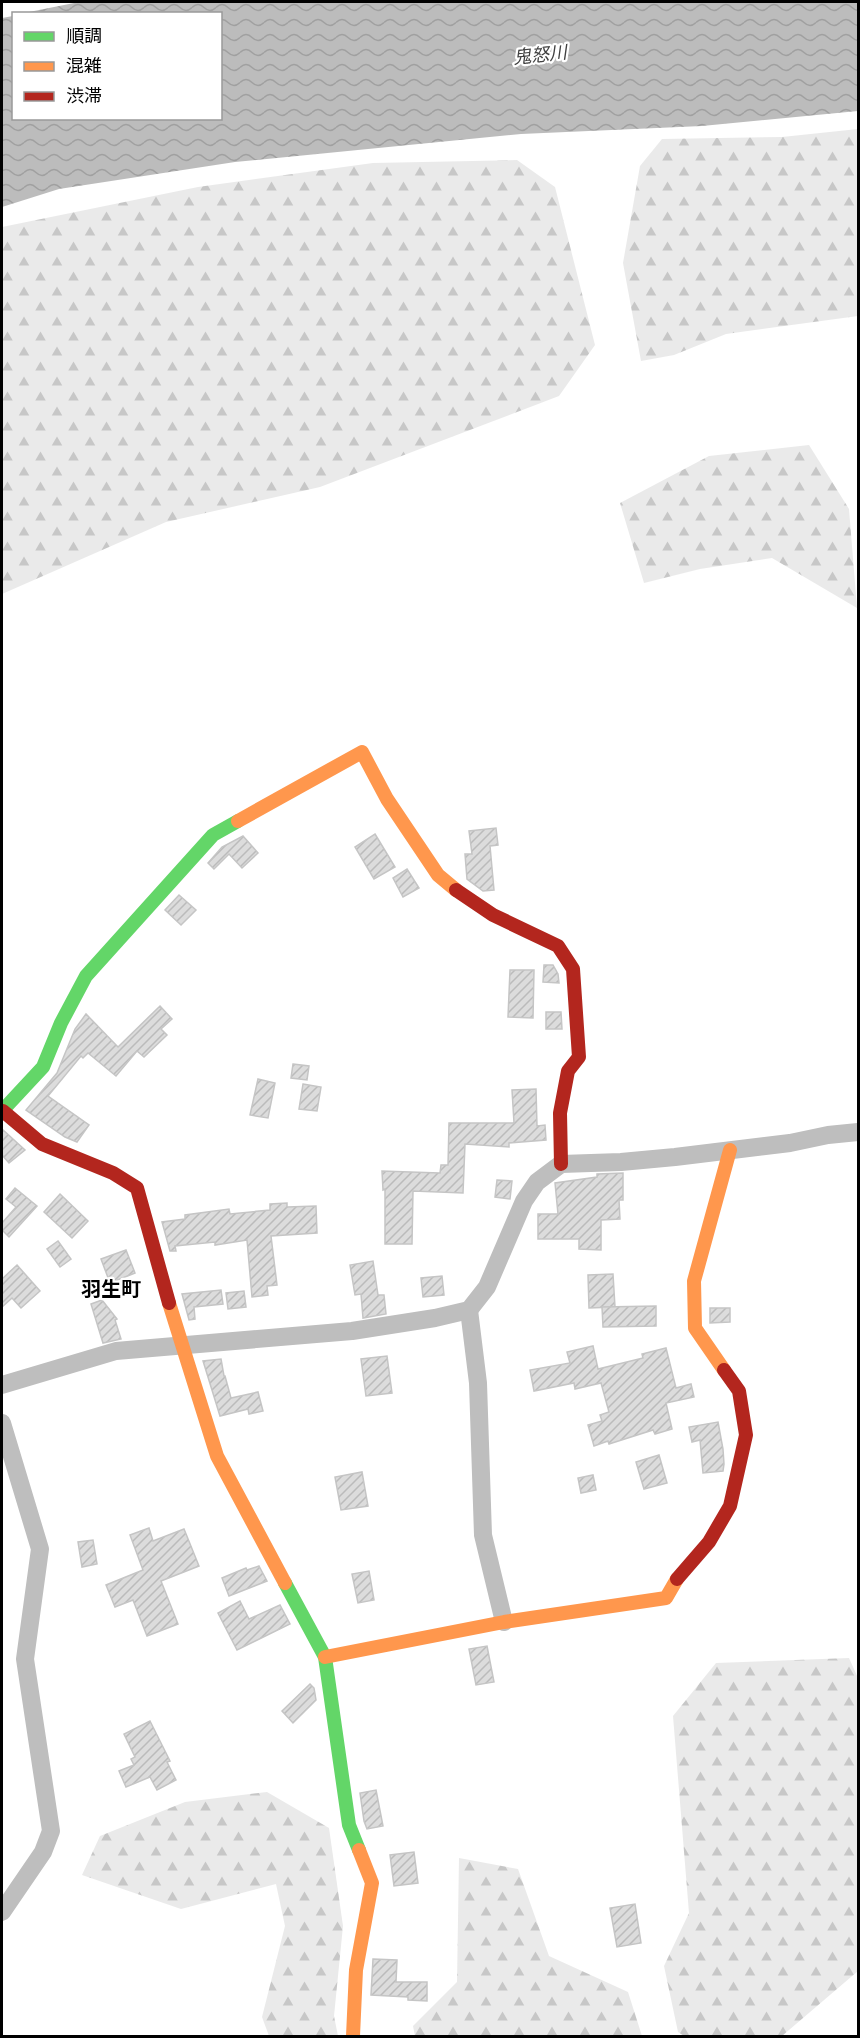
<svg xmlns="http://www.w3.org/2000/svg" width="860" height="2038" font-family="Quicksand,'Noto Sans JP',sans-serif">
<defs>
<pattern id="forest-firs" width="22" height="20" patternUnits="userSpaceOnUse" patternTransform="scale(1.5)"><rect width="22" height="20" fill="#eaeaea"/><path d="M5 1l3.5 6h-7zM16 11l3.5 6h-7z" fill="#c7c7c7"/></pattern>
<pattern id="water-waves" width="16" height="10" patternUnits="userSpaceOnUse" patternTransform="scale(1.5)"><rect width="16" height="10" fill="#bcbcbc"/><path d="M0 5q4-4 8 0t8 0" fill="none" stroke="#a0a0a0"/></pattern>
<pattern id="building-hatch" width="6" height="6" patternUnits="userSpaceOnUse" patternTransform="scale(1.5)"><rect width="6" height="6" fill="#dcdcdc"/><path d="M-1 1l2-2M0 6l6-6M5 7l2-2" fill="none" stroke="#bbb"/></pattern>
</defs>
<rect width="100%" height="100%" fill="#fff"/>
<g fill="url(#forest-firs)">
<path d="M858 129V316L726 334 674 355 641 361 623 263 640 166 662 139 782 137Z"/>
<path d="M517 160 555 187 595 345 559 396 320 487 166 522 2 594V227L198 187 373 163Z"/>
<path d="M809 445 849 509 857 608 772 558 700 569 644 583 620 503 709 456Z"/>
<path d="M849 1658 858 1678V1971L782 2036H684L678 2032 664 1966 689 1913 673 1716 716 1663Z"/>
<path d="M267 1792 329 1828 343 1926 334 2016 338 2036H269L262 2017 285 1926 276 1884 181 1909 82 1875 100 1836 185 1802Z"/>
<path d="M459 1858 518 1869 549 1956 628 1992 642 2036H415L413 2026 457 1982Z"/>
</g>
<path fill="url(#water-waves)" d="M79 2H858V111L702 126 521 134 235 162 59 189 2 207V18L13 16 14 118H220V14L24 13Z"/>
<g fill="url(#building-hatch)" stroke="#c5c5c5" stroke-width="1.5">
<path d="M496 828 498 845 490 846 494 890 483 891 467 879 465 854H472L469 831Z"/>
<path d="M375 834 395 867 374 879 355 847Z"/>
<path d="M243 836 258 853 242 868 229 854 214 869 208 863 222 847Z"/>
<path d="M407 869 419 888 403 897 393 878Z"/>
<path d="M179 895 196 910 181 925 165 910Z"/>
<path d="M544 965H553L558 974 559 983 543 982Z"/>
<path d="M510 970H534L533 1018 508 1017Z"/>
<path d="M160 1006 172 1019 161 1029 167 1035 144 1057 137 1051 116 1076 88 1053 83 1058 81 1056 48 1096 89 1125 77 1142 65 1137 26 1110 57 1073 75 1029 86 1014 118 1047Z"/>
<path d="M546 1012H561L562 1029H546Z"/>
<path d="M293 1064 309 1066 307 1080 291 1078Z"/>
<path d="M258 1079 275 1083 268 1118 250 1115Z"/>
<path d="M303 1084 321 1087 317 1111 299 1109Z"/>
<path d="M536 1089 537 1126 545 1125 546 1140 509 1143V1147L465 1144 463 1193 413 1191 412 1244H385V1189L383 1190 382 1171 440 1173 441 1165H448L449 1123H514L512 1090Z"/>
<path d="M2 1129 25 1150 9 1163 2 1155Z"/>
<path d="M623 1173V1200H619L620 1219 601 1220V1250L579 1249V1239H538V1214H558L555 1183 597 1177V1174Z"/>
<path d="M497 1180 512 1181 510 1199 495 1197Z"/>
<path d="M15 1188 37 1206 9 1237 2 1230V1223L16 1207 6 1199Z"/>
<path d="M60 1194 88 1221 72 1238 44 1212Z"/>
<path d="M287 1203V1207L316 1206 317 1233 271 1236 277 1285 267 1286 268 1295 252 1297 247 1240 215 1245V1242L175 1246 176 1251H170L162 1222 185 1219V1215L229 1209 230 1214 270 1210V1204Z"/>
<path d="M58 1241 71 1259 60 1267 47 1249Z"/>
<path d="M126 1250 135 1273 110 1283 101 1259Z"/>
<path d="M373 1261 378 1295H384L386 1314 363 1318 361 1294 355 1295 350 1265Z"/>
<path d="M17 1265 40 1291 21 1308 12 1298 2 1307V1279Z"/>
<path d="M613 1274 615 1307 589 1308 588 1275Z"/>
<path d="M442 1276 444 1295 423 1297 421 1278Z"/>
<path d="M221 1290 223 1304 194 1307 195 1319 189 1320 182 1294Z"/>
<path d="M244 1291 246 1307 228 1309 226 1293Z"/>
<path d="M102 1300 117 1319 115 1320 121 1339 103 1343 91 1304Z"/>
<path d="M656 1306V1326L603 1327 602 1307Z"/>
<path d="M710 1308H730V1322L710 1323Z"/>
<path d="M593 1346 598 1369 643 1358 642 1354 666 1348 676 1388 691 1384 694 1397 666 1403 672 1429 655 1434 653 1430 609 1444 608 1441 594 1446 588 1425 602 1421 600 1415 609 1412 601 1383 575 1389 574 1383 534 1391 530 1370 570 1363 567 1352Z"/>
<path d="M387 1356 392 1393 366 1396 361 1359Z"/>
<path d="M221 1359 224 1376H225L231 1398 258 1392 263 1411 249 1414 248 1409 220 1416 203 1361Z"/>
<path d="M718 1422 723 1449 724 1464 723 1471 703 1473 700 1440 692 1442 689 1427Z"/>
<path d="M659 1455 667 1483 644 1489 636 1462Z"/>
<path d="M362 1472 368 1506 341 1510 335 1477Z"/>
<path d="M593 1475 596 1490 581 1493 578 1478Z"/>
<path d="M149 1528 153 1541 184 1529 199 1566 161 1581 178 1624 147 1636 133 1600 115 1607 106 1585 143 1570 130 1535Z"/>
<path d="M93 1540 97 1564 82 1567 78 1542Z"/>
<path d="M259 1566 267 1581 229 1596 222 1578 246 1568 247 1570Z"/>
<path d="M369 1571 374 1600 358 1603 352 1574Z"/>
<path d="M240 1601 249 1619 280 1605 290 1624 237 1650 218 1613Z"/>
<path d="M487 1646 494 1682 476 1685 469 1649Z"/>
<path d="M310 1684 314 1688 316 1700 293 1723 282 1711Z"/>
<path d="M150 1721 170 1761 167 1762 176 1780 157 1790 150 1777 126 1787 119 1771 134 1765 131 1759 135 1757 124 1734Z"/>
<path d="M376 1790 383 1826 367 1829 364 1821 360 1793Z"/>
<path d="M414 1852 418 1883 394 1886 390 1855Z"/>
<path d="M635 1904 641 1943 617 1947 610 1908Z"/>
<path d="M373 1959 397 1960 396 1982H427V2001L408 2000V1997L371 1995Z"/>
</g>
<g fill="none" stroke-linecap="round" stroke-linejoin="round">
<g stroke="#bebebe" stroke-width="18">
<path d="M469 1310 478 1383 483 1535 504 1622"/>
<path d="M2 1385 116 1351 352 1331 435 1318 469 1310 487 1287 524 1201 537 1182 561 1164 621 1162 675 1157 790 1143 828 1135 858 1132"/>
<path d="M2 1423 40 1549 25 1659 51 1831 43 1852 2 1912"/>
</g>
<g stroke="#63d668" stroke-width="14">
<path d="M2 1111 43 1067 61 1023 86 976 213 835 238 821"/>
<path d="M285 1583 325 1657 349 1825 359 1850"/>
</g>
<g stroke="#ff974d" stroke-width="14">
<path d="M238 821 362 752 387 799 438 875 456 890"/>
<path d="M169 1303 217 1456 285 1583"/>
<path d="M724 1370 695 1328 694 1281 730 1150"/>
<path d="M325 1657 504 1622 666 1598 677 1579"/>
<path d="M353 2036 356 1970 372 1883 359 1850"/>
</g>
<g stroke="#b3261e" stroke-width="14">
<path d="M456 890 493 915 558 946 573 969 579 1057 568 1071 560 1113 561 1164"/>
<path d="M3 1111 42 1144 113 1173 137 1188 169 1303"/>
<path d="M677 1579 709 1542 730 1506 746 1435 739 1391 724 1370"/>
</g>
</g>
<g text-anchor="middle" stroke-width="4.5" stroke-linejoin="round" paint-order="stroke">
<g font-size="18" font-style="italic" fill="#404040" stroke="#fff">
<text transform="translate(540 55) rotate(-6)" y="6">鬼怒川</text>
</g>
<g font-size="20" font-weight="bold" fill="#000" stroke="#fff">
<text x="111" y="1296">羽生町</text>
</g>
</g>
<rect width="860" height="2038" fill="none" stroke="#000000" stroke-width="6"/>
<rect x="12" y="12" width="210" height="108" fill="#ffffff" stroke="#999999" stroke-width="1.5"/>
<rect x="24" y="32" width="30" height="9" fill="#63d668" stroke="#999999" stroke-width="1.5"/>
<text x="66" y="42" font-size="18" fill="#000000">順調</text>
<rect x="24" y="62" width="30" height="9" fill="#ff974d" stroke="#999999" stroke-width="1.5"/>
<text x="66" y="72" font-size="18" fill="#000000">混雑</text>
<rect x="24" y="92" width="30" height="9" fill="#b3261e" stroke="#999999" stroke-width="1.5"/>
<text x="66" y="102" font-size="18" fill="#000000">渋滞</text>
</svg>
